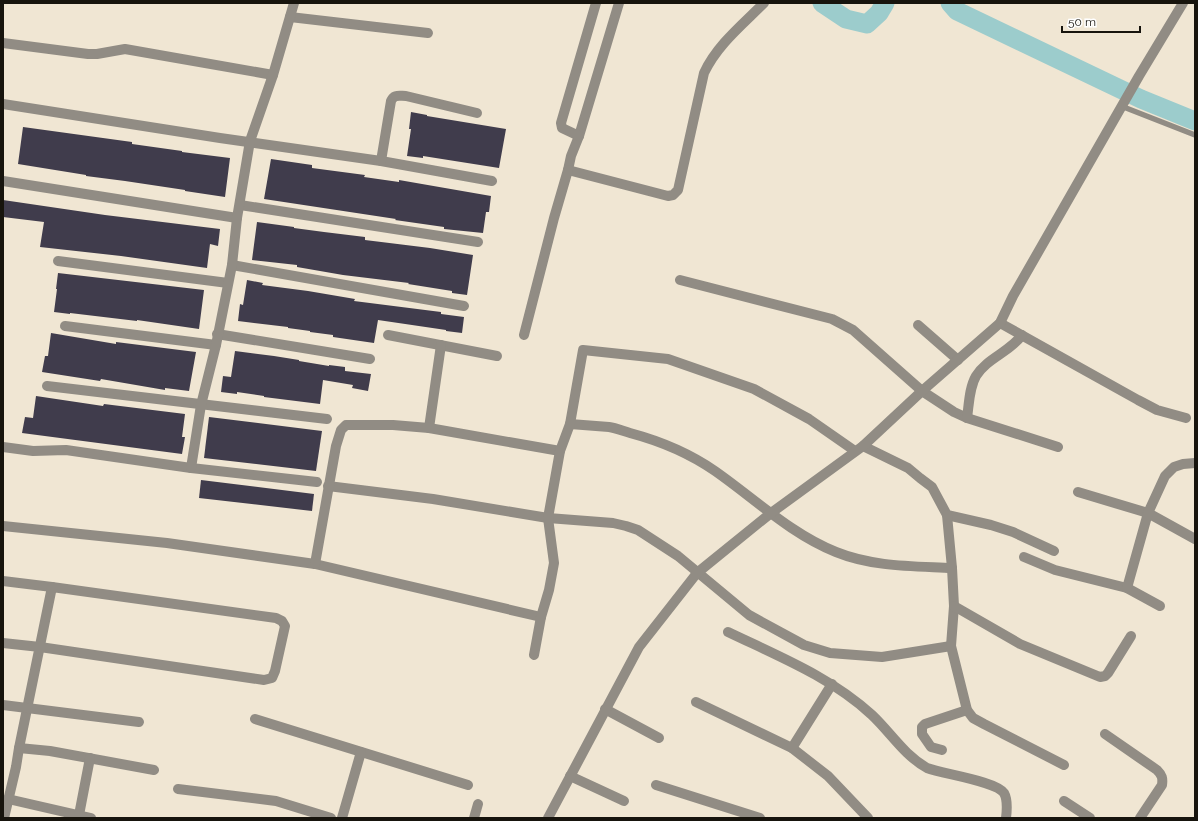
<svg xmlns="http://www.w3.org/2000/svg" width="1198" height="821" font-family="Raleway,sans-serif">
<rect width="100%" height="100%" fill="#f0e6d3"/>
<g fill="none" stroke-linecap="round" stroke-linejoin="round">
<g stroke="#9ccccc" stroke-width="19">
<path d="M822 3 846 19 867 24 879 13 885 3"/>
<path d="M950 3 957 11 1141 99 1195 121"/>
</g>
</g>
<g fill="#403c4c">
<path d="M411 112 427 115V116L506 129 499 168 423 156V158L407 156 411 129H409Z"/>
<path d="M23 127 132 142V144L182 151V152L230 158 225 197 185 191V190L125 181 86 176V175L18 164Z"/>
<path d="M271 159 312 165V168L365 175 364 177 399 182V180L491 196 489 212H486L483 233 444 229V227L395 220 396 219 264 199Z"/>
<path d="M3 200 105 215 220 229 218 246 210 244 207 268 121 256 40 247 44 222 3 217Z"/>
<path d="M257 222 294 227V228L324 232 365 237V240L430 248 473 255 467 295 452 293V291L408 284 409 283 343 275 297 267V265L252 260Z"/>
<path d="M58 273 204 290 199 329 137 320V321L70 313V314L54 312 57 289H56Z"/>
<path d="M247 280 263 283 262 285 308 291 355 299 354 301 441 312V314L464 317 462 333 446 331V330L378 320 374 343 333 337V335L310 332V331L288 328V327L238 321 240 304 243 305Z"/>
<path d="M51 333 116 344V342L196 352 189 391 165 388V390L101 379 100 381 42 372 45 356H48Z"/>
<path d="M235 351 274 356 299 360V361L329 366V365L345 367V371L371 374 368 391 352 388 353 385 323 380 320 404 264 397V396L237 392V394L221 392 223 376 231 377Z"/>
<path d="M36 396 103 406 104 404 185 414 182 437H185L182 454 22 433 25 417 33 418Z"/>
<path d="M209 417 322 431 316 471 204 458Z"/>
<path d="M201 480 314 494 312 511 199 498Z"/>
</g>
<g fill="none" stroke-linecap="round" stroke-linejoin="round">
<path stroke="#918c84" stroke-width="5.5" d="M1121 106 1195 135"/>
<g stroke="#918c84" stroke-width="10">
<path d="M619 3 579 136 571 156 568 170 668 196 673 195 678 190 704 73C717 45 742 25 764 3"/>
<path d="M290 17 428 33"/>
<path d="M3 43 88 54H97L125 49 273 75"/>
<path d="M3 104 220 138 381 161 492 181"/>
<path d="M579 136 562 128 561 123 596 3"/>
<path d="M381 161 391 101C394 94 399 96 406 96L477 113"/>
<path d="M3 181 237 218"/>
<path d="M240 205 478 242"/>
<path d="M58 261 228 283"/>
<path d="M232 265 464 306"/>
<path d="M680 280 832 319 853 330 922 391 954 412 967 418 1058 447"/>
<path d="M1000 323 1138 400 1157 410 1186 418"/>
<path d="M918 325 958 360"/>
<path d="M65 326 216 345"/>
<path d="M217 334 370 359"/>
<path d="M388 335 497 356"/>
<path d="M524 335 554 218 568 170"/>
<path d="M47 386 327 419"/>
<path d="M967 418C969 405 969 388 976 376 987 358 1010 352 1022 335"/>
<path d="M570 424C583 425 596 426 609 427 616 428 623 431 630 433 660 441 689 453 715 471 755 499 791 534 836 552 873 567 913 566 952 568"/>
<path d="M429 428 441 345"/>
<path d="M863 446 908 468 920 478 932 487 947 515 991 525 1013 532 1054 551"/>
<path d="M3 447 33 451 66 450 191 468 317 482"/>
<path d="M191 468 201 405 216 345 232 265 237 218 250 141 273 75 294 3"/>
<path d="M328 486 433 499 548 518 613 523 626 526 638 530 678 556 749 615 804 645 830 653 882 657 951 646"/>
<path d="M1078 492 1148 513 1195 539"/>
<path d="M947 515 952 568 954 606 951 646 967 710 973 718 984 724 1064 765"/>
<path d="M3 526 167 543 315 564 541 617"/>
<path d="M1024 557 1055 570 1127 588 1160 606"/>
<path d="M315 564 336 446 341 430 346 425H393L429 428 560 451"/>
<path d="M3 581 52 587"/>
<path d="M1127 588 1148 513 1165 476 1174 467 1183 464 1195 463"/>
<path d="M954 606 1020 644 1100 677 1105 676 1108 673 1131 636"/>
<path d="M728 632C778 656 831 677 872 715 891 733 904 755 927 768 943 774 996 781 1004 793 1008 800 1007 810 1006 818"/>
<path d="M3 643 40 647 264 680 272 678 275 671 285 626 282 621 276 618 52 587 19 748 16 767 4 818"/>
<path d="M534 655 541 617 549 590 554 563 548 518 560 451 570 424 583 350 668 359 754 389 809 419 855 451"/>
<path d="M696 702 792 748 828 776 868 818"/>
<path d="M3 705 139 722"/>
<path d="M605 709 659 738"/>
<path d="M255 719 468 785"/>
<path d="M1105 734 1157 770C1162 775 1163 778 1162 785L1140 818"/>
<path d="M19 748 50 751 154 770"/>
<path d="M792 748 832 684"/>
<path d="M942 750 931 747 922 734V727L925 724 967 710"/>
<path d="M570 776 624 801"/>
<path d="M656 785 760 818"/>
<path d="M178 789 276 801 331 818"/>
<path d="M8 799 91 818"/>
<path d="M1064 801 1090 818"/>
<path d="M79 815 90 758"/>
<path d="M342 818 361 752"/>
<path d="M474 818 478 804"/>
<path d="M548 818 639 647 697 573 771 513 863 446 922 391 1000 323 1013 296 1139 76 1183 3"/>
</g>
</g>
<rect width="1198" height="821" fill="none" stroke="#17140d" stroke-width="8"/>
<path d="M1062 26v6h78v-6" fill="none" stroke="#17140d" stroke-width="2"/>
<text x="1068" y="26" font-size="12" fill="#17140d" stroke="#ffffff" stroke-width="3" paint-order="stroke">50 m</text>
</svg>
